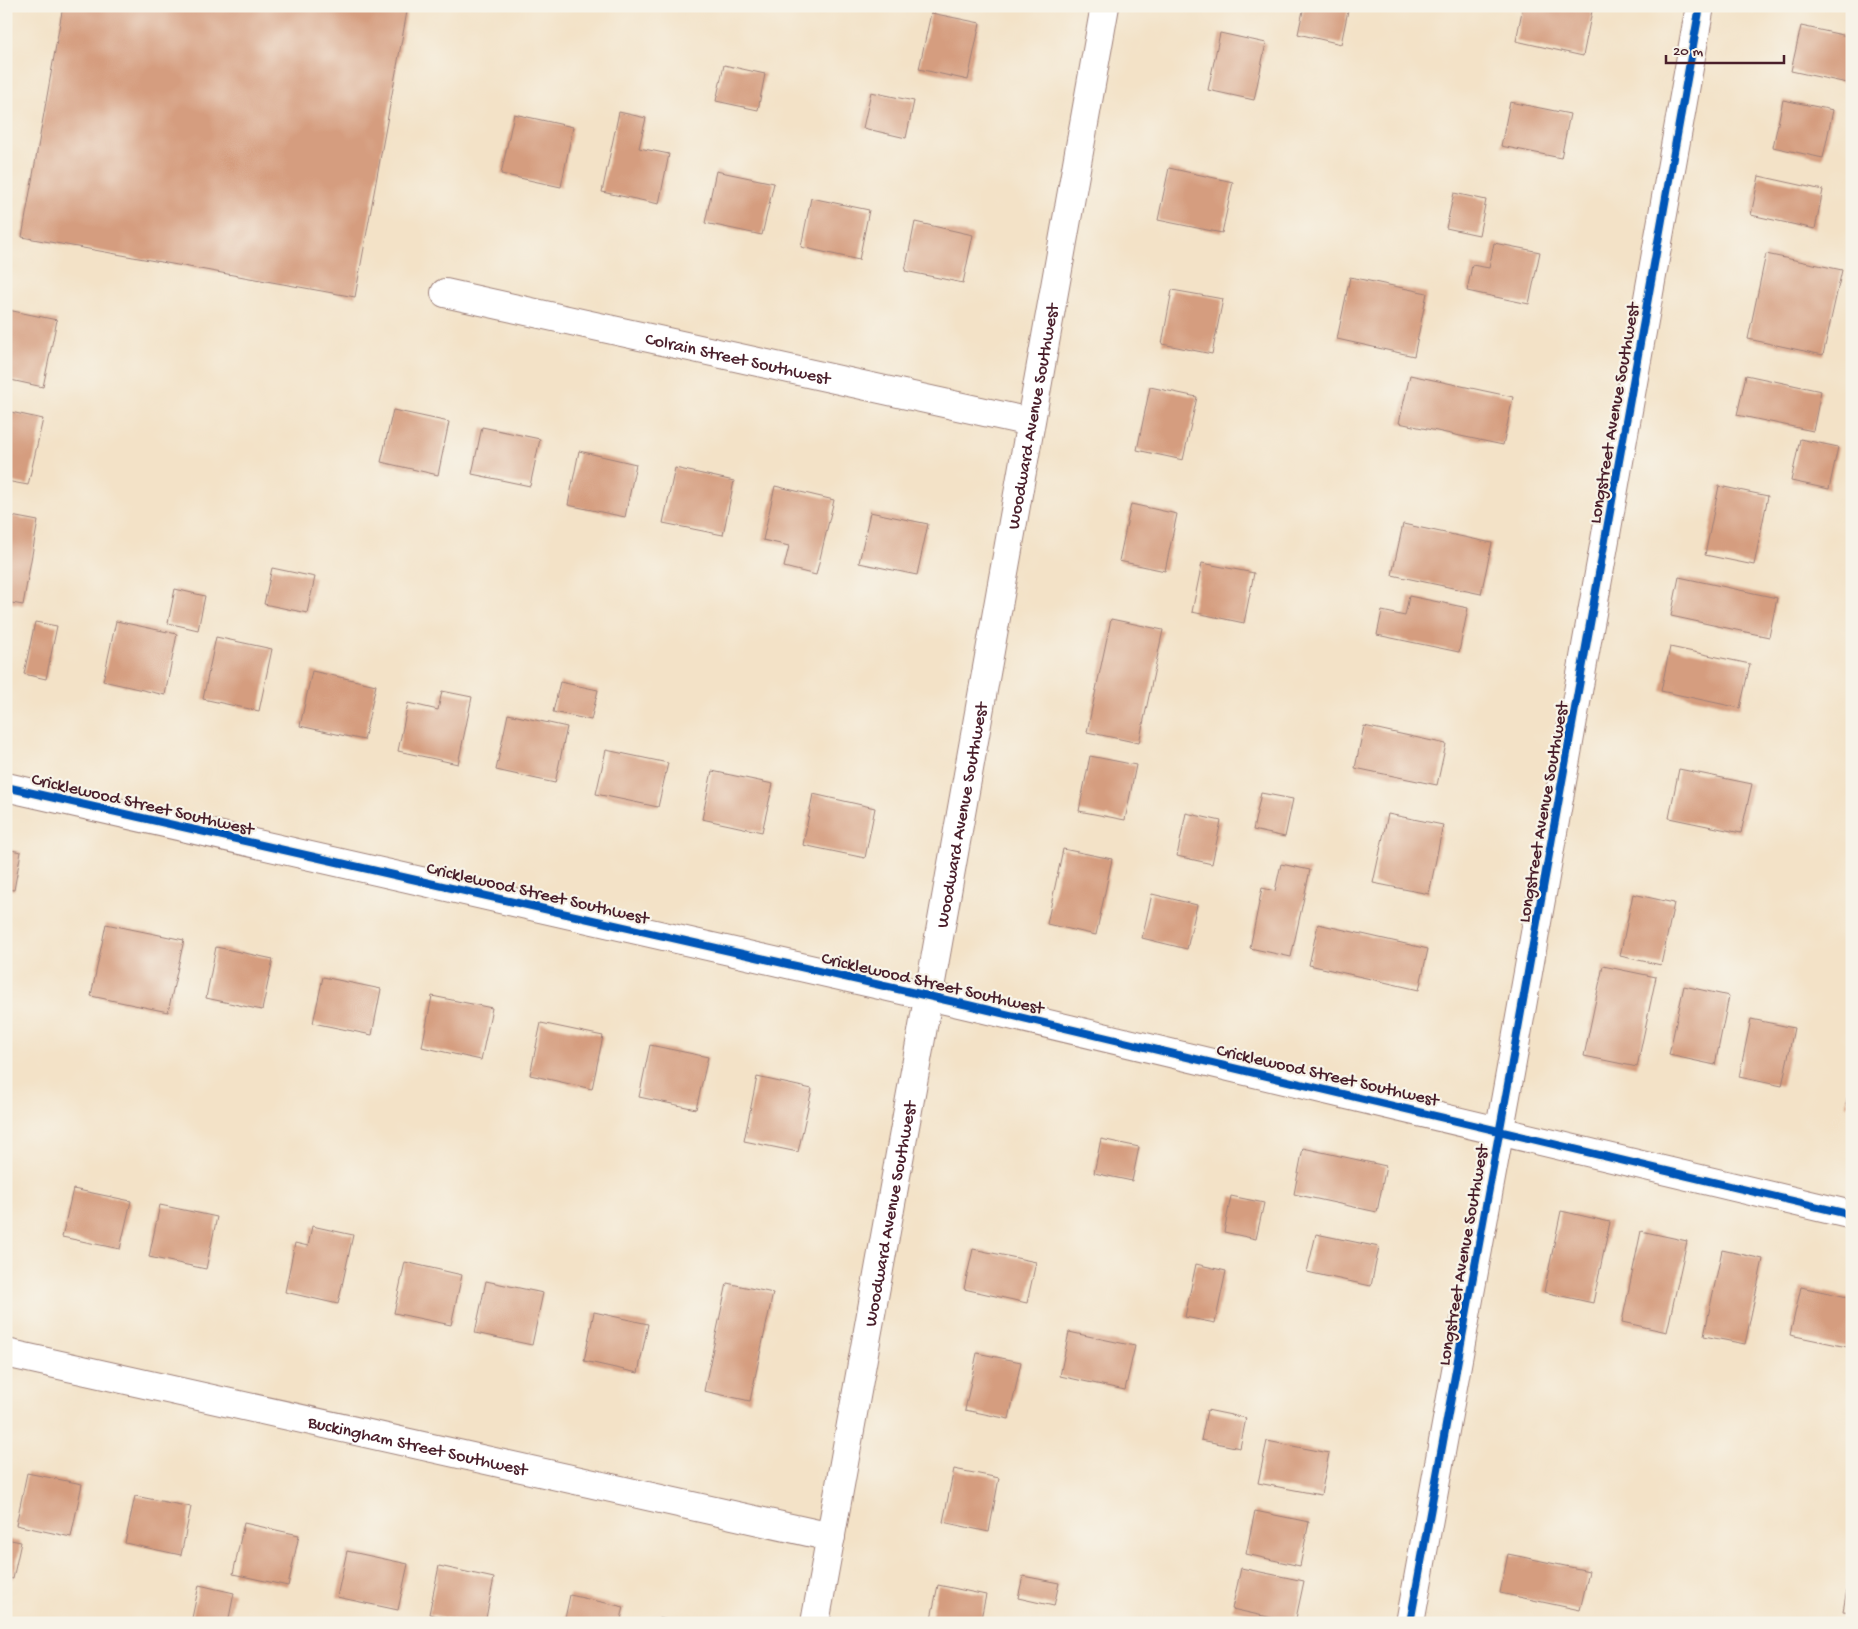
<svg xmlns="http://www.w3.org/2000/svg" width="1858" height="1629" font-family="'Gochi Hand',sans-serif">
<rect width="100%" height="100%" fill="#f7f3e8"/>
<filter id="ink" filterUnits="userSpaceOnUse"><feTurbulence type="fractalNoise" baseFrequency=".02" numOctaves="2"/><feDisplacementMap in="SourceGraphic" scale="10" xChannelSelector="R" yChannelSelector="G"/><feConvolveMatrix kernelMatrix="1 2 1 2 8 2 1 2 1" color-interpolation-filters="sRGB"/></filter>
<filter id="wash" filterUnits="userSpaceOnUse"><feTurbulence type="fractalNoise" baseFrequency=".0096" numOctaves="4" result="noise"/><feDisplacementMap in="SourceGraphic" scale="20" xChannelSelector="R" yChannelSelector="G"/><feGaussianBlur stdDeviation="1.12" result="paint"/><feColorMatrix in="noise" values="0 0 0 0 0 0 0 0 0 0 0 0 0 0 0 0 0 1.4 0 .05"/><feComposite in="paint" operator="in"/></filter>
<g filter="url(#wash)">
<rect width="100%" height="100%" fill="#f3e2c7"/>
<g id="blocks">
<g fill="#d59d7f">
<path d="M63 6H408L355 297 22 237Z"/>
<path d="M1304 6H1349L1341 44 1298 34Z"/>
<path d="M1523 6H1593L1583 56 1516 41Z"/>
<path d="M931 13 980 23 968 80 919 69Z"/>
<path d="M1801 26 1852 37V84L1791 71Z"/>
<path d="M1220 33 1266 43 1254 100 1208 90Z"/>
<path d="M724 65 765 74 758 110 716 101Z"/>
<path d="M871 92 914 101 906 138 863 128Z"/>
<path d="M1783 100 1833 110 1823 158 1773 147Z"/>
<path d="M1510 102 1570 114 1561 158 1501 146Z"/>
<path d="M619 112 646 118 639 148 669 154 659 204 602 192Z"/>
<path d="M514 114 573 127 561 187 501 174Z"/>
<path d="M1169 168 1233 182 1222 233 1158 220Z"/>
<path d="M716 171 774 183 762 235 705 223Z"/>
<path d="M1759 176 1823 190 1815 229 1751 215Z"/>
<path d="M1454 193 1486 200 1479 235 1446 228Z"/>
<path d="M811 198 869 210 859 260 801 247Z"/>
<path d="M915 222 973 235 963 283 905 271Z"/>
<path d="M1494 243 1540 252 1529 304 1467 291 1472 265 1489 268Z"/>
<path d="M1766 254 1842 270 1823 355 1748 339Z"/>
<path d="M1350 277 1427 293 1414 356 1337 339Z"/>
<path d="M1172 290 1223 299 1212 354 1162 344Z"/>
<path d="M8 310 57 320 43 387 6 379V319Z"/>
<path d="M1410 375 1513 397 1503 445 1399 423Z"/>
<path d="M1746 375 1821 391 1813 431 1737 415Z"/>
<path d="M1150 387 1197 397 1183 460 1137 450Z"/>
<path d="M393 410 449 422 438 475 381 462Z"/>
<path d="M6 411 43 419 28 485 6 481Z"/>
<path d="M482 427 540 439 530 486 472 474Z"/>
<path d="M1800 439 1838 447 1829 489 1791 481Z"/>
<path d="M579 451 636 464 625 517 568 505Z"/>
<path d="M675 468 734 481 723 535 663 523Z"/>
<path d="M775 486 834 500 816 575 784 567 789 546 763 540Z"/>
<path d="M1719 486 1768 496 1754 565 1705 555Z"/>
<path d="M1131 504 1177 514 1165 571 1119 561Z"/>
<path d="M870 512 928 524 917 575 859 563Z"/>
<path d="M6 515 38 521 23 605 6 602Z"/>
<path d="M1403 524 1492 543 1481 594 1392 575Z"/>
<path d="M1202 563 1254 573 1244 623 1192 612Z"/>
<path d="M272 568 315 577 307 613 264 604Z"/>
<path d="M1679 577 1777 598 1769 637 1671 616Z"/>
<path d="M175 589 205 596 198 630 168 623Z"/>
<path d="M1409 596 1468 608 1459 652 1377 635 1382 611 1405 616Z"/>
<path d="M1111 619 1163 630 1139 743 1087 732Z"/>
<path d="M116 621 177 634 165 695 103 681Z"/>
<path d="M35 622 57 626 46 679 24 674Z"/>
<path d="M216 637 272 649 259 711 203 699Z"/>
<path d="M1670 647 1750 664 1740 708 1661 691Z"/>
<path d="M312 671 376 685 364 740 300 726Z"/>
<path d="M560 682 598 690 591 720 553 712Z"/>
<path d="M442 691 472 697 458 764 398 751 408 703 438 710Z"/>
<path d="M508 714 567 727 555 783 496 770Z"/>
<path d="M1364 726 1446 744 1437 785 1355 768Z"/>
<path d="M606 750 668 763 658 807 596 794Z"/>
<path d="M1090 756 1136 765 1125 820 1079 811Z"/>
<path d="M1679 769 1752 784 1741 833 1669 818Z"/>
<path d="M712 771 773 784 762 832 702 819Z"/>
<path d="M1261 793 1293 799 1285 837 1253 830Z"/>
<path d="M813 794 875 808 865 858 803 845Z"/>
<path d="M1186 813 1221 821 1212 864 1177 856Z"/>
<path d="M1388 814 1443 825 1429 894 1373 883Z"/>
<path d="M6 849 21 852 14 890 6 889Z"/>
<path d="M1063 849 1112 859 1096 935 1047 924Z"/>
<path d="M1281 864 1310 870 1291 957 1250 948 1262 888 1275 891Z"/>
<path d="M1152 894 1197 905 1187 949 1142 938Z"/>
<path d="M1633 894 1674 903 1661 965 1620 956Z"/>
<path d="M106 924 184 940 168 1012 91 996Z"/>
<path d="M1318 924 1428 949 1419 990 1309 965Z"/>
<path d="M216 947 273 959 262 1010 206 998Z"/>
<path d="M1603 966 1656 977 1637 1067 1584 1056Z"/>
<path d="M323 977 381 989 372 1035 313 1023Z"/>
<path d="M1684 986 1729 996 1715 1065 1669 1055Z"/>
<path d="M432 996 492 1008 481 1060 422 1047Z"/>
<path d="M1751 1019 1794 1028 1782 1086 1739 1077Z"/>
<path d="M541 1023 603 1036 592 1089 530 1075Z"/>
<path d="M650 1045 708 1057 696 1109 639 1097Z"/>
<path d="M757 1077 812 1089 798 1152 744 1141Z"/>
<path d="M1851 1080H1852V1106L1846 1105Z"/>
<path d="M1101 1139 1139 1147 1132 1181 1094 1173Z"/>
<path d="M1303 1148 1386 1166 1377 1212 1294 1194Z"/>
<path d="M73 1189 131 1201 120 1249 62 1237Z"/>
<path d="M1231 1196 1264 1203 1256 1239 1224 1232Z"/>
<path d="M160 1205 217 1217 206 1269 149 1257Z"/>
<path d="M1561 1211 1610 1222 1593 1303 1544 1292Z"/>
<path d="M312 1226 353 1235 338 1304 285 1292 295 1243 308 1246Z"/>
<path d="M1641 1231 1687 1241 1667 1332 1622 1322Z"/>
<path d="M1316 1234 1379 1247 1371 1286 1307 1272Z"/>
<path d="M973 1249 1036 1262 1027 1303 964 1289Z"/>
<path d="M1722 1250 1763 1259 1745 1344 1704 1336Z"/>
<path d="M405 1262 462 1275 451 1325 394 1313Z"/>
<path d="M1196 1264 1226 1271 1215 1323 1185 1317Z"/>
<path d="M486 1281 543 1293 532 1345 475 1333Z"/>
<path d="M727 1283 773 1293 750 1401 704 1391Z"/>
<path d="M1801 1287 1852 1298V1348L1790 1335Z"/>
<path d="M594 1312 648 1324 638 1373 584 1361Z"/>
<path d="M1069 1332 1135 1346 1125 1390 1060 1376Z"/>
<path d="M977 1353 1021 1362 1009 1419 965 1410Z"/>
<path d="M1207 1410 1246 1418 1240 1448 1201 1440Z"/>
<path d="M1267 1441 1329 1453 1321 1495 1258 1483Z"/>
<path d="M954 1469 999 1478 989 1532 943 1522Z"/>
<path d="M27 1473 82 1484 71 1537 16 1525Z"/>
<path d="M135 1496 191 1507 181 1555 125 1543Z"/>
<path d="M1255 1511 1309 1522 1300 1566 1246 1554Z"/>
<path d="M244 1523 299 1535 288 1586 233 1574Z"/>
<path d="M6 1539 21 1542 13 1579 6 1577Z"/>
<path d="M347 1551 408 1564 398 1610 337 1597Z"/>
<path d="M1508 1554 1589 1571 1580 1610 1500 1593Z"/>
<path d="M439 1566 494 1578 485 1623H469L429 1614Z"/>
<path d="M1241 1568 1304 1581 1295 1623 1232 1609Z"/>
<path d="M1850 1574 1852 1575V1612L1843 1611Z"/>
<path d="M1023 1576 1059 1583 1054 1606 1018 1598Z"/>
<path d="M199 1585 234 1593 228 1623H214L192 1618Z"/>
<path d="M938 1585 986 1595 980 1623H930Z"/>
<path d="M570 1595 624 1607 620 1623H564Z"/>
<path d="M659 1618 676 1622 675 1623H659Z"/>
</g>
</g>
</g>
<g filter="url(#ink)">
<use href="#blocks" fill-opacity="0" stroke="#9e8079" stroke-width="1"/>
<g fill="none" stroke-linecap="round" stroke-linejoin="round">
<defs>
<g id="minor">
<path id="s1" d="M445 293 1030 422"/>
<path d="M6 787 968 1005 1852 1215"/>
<path id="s2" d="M6 1353 831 1537"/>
<path id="s3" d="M815 1623 921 1038 1105 6"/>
<path d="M1410 1623 1511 1068 1700 6"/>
</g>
</defs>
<use href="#minor" stroke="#9e8079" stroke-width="30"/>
<use href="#minor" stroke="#fff" stroke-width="28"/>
<defs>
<g id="cycleway">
<path d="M6 787 968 1005 1852 1215"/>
<path d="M1410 1623 1511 1068 1700 6"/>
</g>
</defs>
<use href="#cycleway" stroke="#f7f3e8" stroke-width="11"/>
<use href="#cycleway" stroke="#0057b8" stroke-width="8"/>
</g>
</g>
<g text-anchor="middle" stroke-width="4.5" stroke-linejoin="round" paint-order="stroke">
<g font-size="18" fill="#4a1f2b" stroke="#f7f3e8">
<text dy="6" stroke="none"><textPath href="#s1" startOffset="300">Colrain Street Southwest</textPath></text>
<text transform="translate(1613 413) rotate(-80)" y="6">Longstreet Avenue Southwest</text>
<text dy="6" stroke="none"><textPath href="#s3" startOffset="1226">Woodward Avenue Southwest</textPath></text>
<text transform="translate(143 803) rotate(13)" y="6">Cricklewood Street Southwest</text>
<text transform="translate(1542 812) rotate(-80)" y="6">Longstreet Avenue Southwest</text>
<text dy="6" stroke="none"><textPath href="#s3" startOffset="821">Woodward Avenue Southwest</textPath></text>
<text transform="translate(538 892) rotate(13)" y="6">Cricklewood Street Southwest</text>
<text transform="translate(933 982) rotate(13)" y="6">Cricklewood Street Southwest</text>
<text transform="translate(1328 1074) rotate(13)" y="6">Cricklewood Street Southwest</text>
<text dy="6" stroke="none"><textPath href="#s3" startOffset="416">Woodward Avenue Southwest</textPath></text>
<text transform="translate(1462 1255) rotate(-80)" y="6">Longstreet Avenue Southwest</text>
<text dy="6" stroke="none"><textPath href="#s2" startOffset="422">Buckingham Street Southwest</textPath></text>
</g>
</g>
<rect width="1858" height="1629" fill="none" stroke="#f7f3e8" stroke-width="25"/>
<path d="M1666 55v8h118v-8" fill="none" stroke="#4a1f2b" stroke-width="2.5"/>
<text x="1673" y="55" font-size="15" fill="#4a1f2b" stroke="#f7f3e8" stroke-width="4" paint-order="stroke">20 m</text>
</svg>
